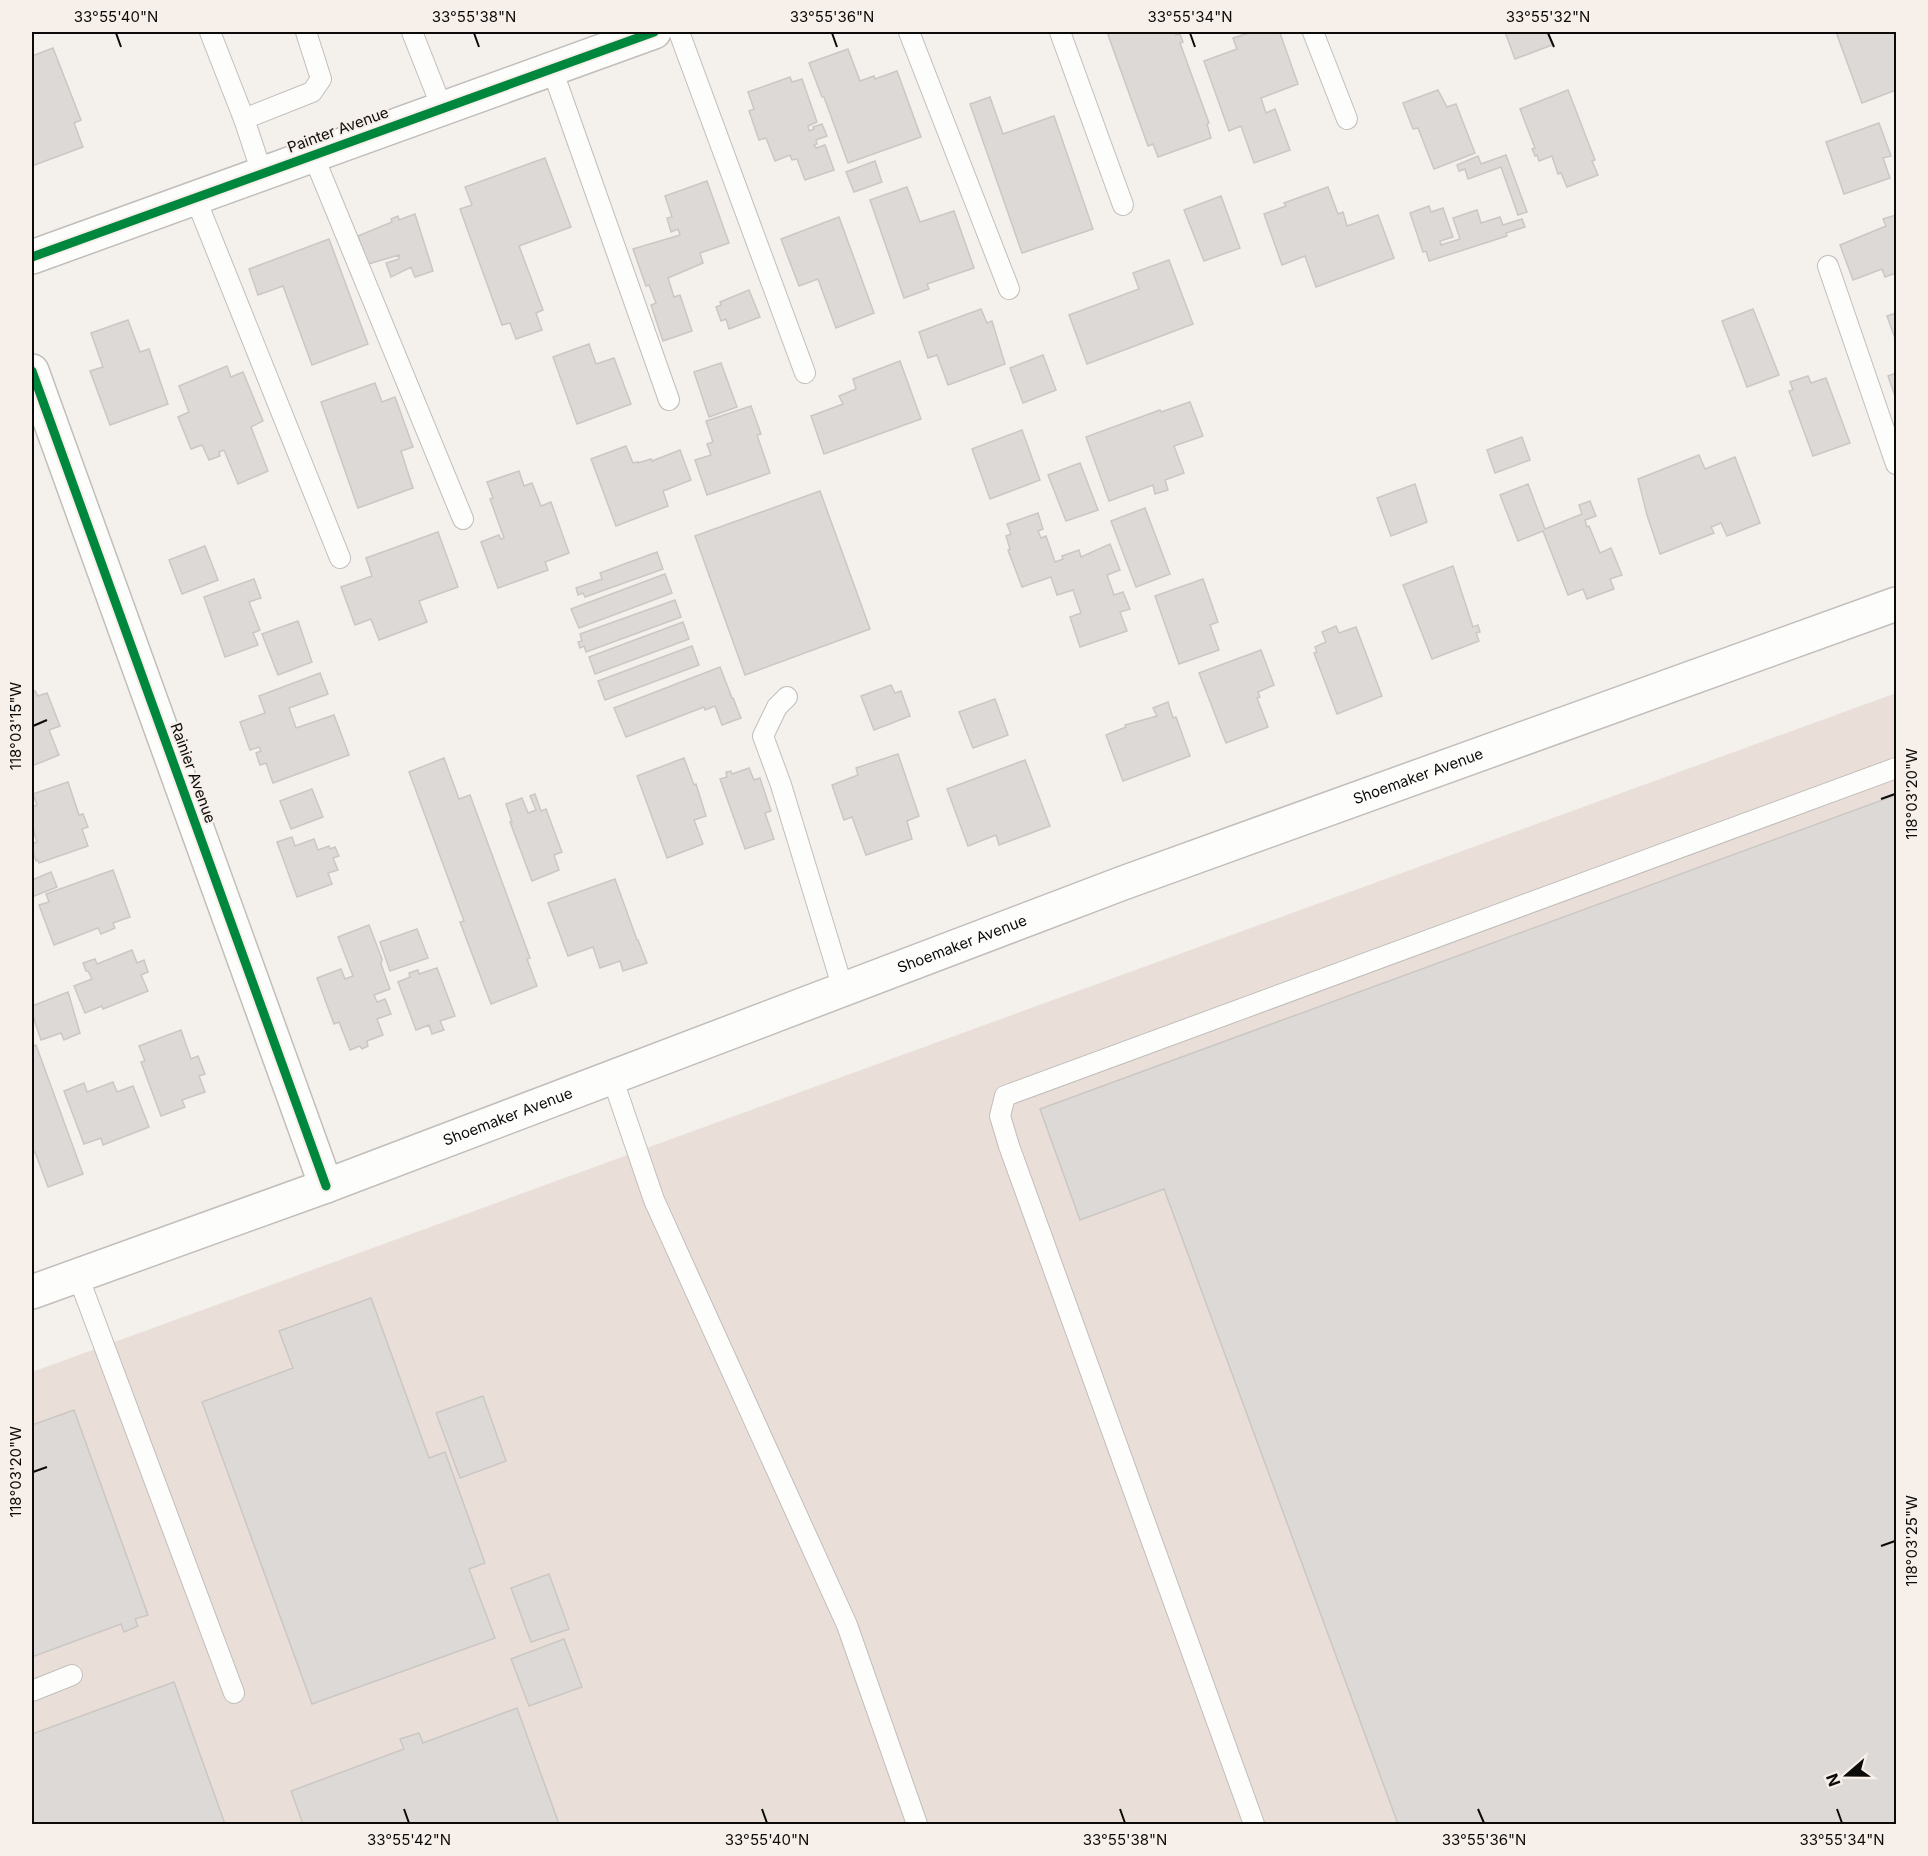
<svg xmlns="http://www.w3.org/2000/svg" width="1928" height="1856" font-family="Inter,sans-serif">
<rect width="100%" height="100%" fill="#f4f0ec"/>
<path fill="#e9dfd8" d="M1896 693V1824H32V1372Z"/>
<g fill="#ddd9d6" stroke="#cbc7c4" stroke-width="1.5">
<path d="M1107 32H1175L1176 35 1180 34 1183 42 1180 43 1209 123 1207 124 1211 138 1158 157 1153 144 1148 146Z"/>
<path d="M1252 32H1278L1280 33 1298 84 1261 98 1266 113 1275 109 1290 150 1254 163 1241 126 1229 131 1204 61 1237 49 1233 38Z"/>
<path d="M1505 32H1547L1552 45 1515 59Z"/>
<path d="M1836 32H1896V90L1862 103Z"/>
<path d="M53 48 81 120 74 123 83 147 32 166V56Z"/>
<path d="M848 49 860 81 874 76 875 79 897 71 921 137 848 163 824 97H822L809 63Z"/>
<path d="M790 77 792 82 802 79 817 122 808 126 809 131 814 129 813 127 822 124 827 136 816 140 817 144 814 145 816 148 825 145 834 170 805 180 797 159 792 160 790 155 775 161 766 138 759 140 749 111 754 109 748 92Z"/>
<path d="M1438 90 1447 107 1456 104 1475 153 1434 169 1418 128 1413 129 1403 103Z"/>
<path d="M1568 90 1595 160 1592 161 1598 175 1567 187 1561 173 1558 174 1552 156 1539 161 1537 155 1535 156 1532 149 1535 148 1520 109Z"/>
<path d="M990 97 1003 134 1054 116 1093 229 1022 253 970 104Z"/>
<path d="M1879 123 1891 156 1883 158 1890 178 1844 194 1826 142Z"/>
<path d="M1506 155 1527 212 1518 215 1501 167 1468 179 1465 169 1459 171 1457 165 1478 156 1481 164Z"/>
<path d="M545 158 571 227 519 246 543 310 536 313 542 330 516 339 510 323 502 325 460 209 472 205 465 187Z"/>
<path d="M875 161 882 182 854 192 846 172Z"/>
<path d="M707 181 729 243 700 253 703 263 668 278 674 297 680 295 692 331 663 341 651 305 656 303 649 285 646 286 633 249 680 235 678 229 671 232 667 218 672 217 665 196Z"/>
<path d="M907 187 920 222 954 211 974 268 927 284 929 289 904 298 870 200Z"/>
<path d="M1328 187 1338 214 1343 212 1347 226 1378 215 1394 258 1316 287 1305 256 1282 265 1264 214 1286 206 1284 203Z"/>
<path d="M1221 196 1240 248 1204 261 1184 210Z"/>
<path d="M1429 206 1431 212 1443 208 1453 237 1440 241 1441 245 1460 239 1453 218 1477 210 1481 223 1500 217 1503 225 1522 219 1525 227 1506 233 1507 236 1429 261 1426 251 1423 252 1410 213Z"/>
<path d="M415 214 433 271 415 277 411 267 391 277 386 263 399 259V255L368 264 358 236 392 222 391 219 398 216 399 220Z"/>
<path d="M1896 215V273L1885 277 1882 269 1853 280 1840 245 1886 226 1883 219Z"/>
<path d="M839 217 874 313 836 328 818 279 799 286 781 239Z"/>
<path d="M329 239 368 344 312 365 283 286 258 295 249 269Z"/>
<path d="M1169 260 1193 324 1087 364 1069 315 1139 289 1133 273Z"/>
<path d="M749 290 760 317 729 329 726 319 721 321 716 307 721 305 720 302Z"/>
<path d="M981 309 987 323 992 321 1005 364 948 385 937 355 928 358 919 332Z"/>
<path d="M1753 309 1779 375 1747 387 1722 321Z"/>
<path d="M1896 313V341L1887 316Z"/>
<path d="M128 320 140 352 149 349 168 404 110 425 90 371 103 367 91 333Z"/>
<path d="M589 344 596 364 614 358 631 404 577 424 553 357Z"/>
<path d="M1043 355 1056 390 1023 403 1010 368Z"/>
<path d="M900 361 921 419 824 454 811 416 843 404 839 396 856 389 853 379Z"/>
<path d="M721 363 737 407 709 417 694 372Z"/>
<path d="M227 366 231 377 243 372 263 421 251 427 268 471 238 484 224 450 219 452 220 456 209 460 202 445 191 449 178 417 189 412 179 386Z"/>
<path d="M1896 373V399L1888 376Z"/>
<path d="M1808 376 1811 383 1826 378 1850 443 1813 456 1789 391 1793 390 1790 382Z"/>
<path d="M375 383 382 402 395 397 413 447 401 451 413 488 358 508 321 402Z"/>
<path d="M1190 402 1203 436 1174 446 1184 473 1165 480 1168 490 1155 494 1153 485 1109 501 1086 437 1160 410 1161 412Z"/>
<path d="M751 406 761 434 757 435 770 473 707 495 695 460 711 455 707 444 713 442 706 421Z"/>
<path d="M1022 430 1040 480 990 499 972 449Z"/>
<path d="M1522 437 1530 460 1495 473 1487 450Z"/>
<path d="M626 446 633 463 638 462V463L651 459 652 461 680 450 691 480 663 491 668 506 616 526 591 459Z"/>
<path d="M1699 455 1705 469 1735 457 1760 523 1727 536 1721 523 1711 527 1714 533 1660 554 1647 515 1638 479Z"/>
<path d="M1080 463 1098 510 1066 521 1048 475Z"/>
<path d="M519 471 524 486 532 483 541 506 551 502 569 553 545 562 548 570 498 588 481 542 499 535 501 539 504 538 490 499 493 498 487 482Z"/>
<path d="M1415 484 1427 522 1391 536 1377 498Z"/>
<path d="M1528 484 1545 529 1582 514 1579 505 1590 501 1596 516 1585 520 1587 527 1589 526 1600 553 1611 548 1622 575 1610 579 1614 589 1587 599 1583 589 1568 595 1543 531 1518 541 1500 495Z"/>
<path d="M820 491 870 629 745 675 695 536Z"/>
<path d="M1145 508 1170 574 1136 587 1111 521Z"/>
<path d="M1038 513 1043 529 1038 531 1041 538 1046 536 1055 562 1063 559 1062 556 1079 550 1081 557 1110 544 1120 570 1107 575 1114 595 1123 592 1130 609 1120 612 1127 631 1080 647 1070 617 1081 613 1073 590 1057 595 1051 577 1022 587 1008 550 1010 549 1006 536 1011 534 1007 524Z"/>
<path d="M438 532 458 587 419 601 427 622 379 640 371 619 355 625 341 587 372 576 366 558Z"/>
<path d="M205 546 218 580 182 594 169 560Z"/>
<path d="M657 552 663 569 585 597 583 593 578 595 576 588 602 579 600 573Z"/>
<path d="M1453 566 1473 627 1478 625 1480 632 1476 633 1479 641 1432 659 1403 585Z"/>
<path d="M665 574 672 593 579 628 571 609Z"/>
<path d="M254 579 261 598 249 602 260 630 253 633 258 645 225 657 204 597Z"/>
<path d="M1203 579 1218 622 1210 625 1219 650 1179 664 1155 596Z"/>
<path d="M675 600 681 617 586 652 584 646 580 648 578 642 582 641 580 634Z"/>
<path d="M298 621 312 662 278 675 262 634Z"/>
<path d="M683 622 689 639 595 674 589 657Z"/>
<path d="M1336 626 1339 633 1356 627 1382 696 1337 714 1314 653 1317 652 1315 647 1326 642 1322 632Z"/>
<path d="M692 646 699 665 605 700 598 681Z"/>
<path d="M1261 650 1274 685 1258 692 1260 697 1257 698 1268 727 1226 743 1199 673Z"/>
<path d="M720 667 732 698H733L741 718 722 725 715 706 705 710 704 707 626 737 614 708Z"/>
<path d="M320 673 328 694 289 708 296 728 334 715 349 755 273 783 266 763 260 765 256 753 261 751 259 747 250 750 240 722 265 713 259 696Z"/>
<path d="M891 685 895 693 901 691 910 716 874 730 861 696Z"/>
<path d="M35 691 38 696 47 693 60 726 49 730 59 755 32 766V692Z"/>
<path d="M995 699 1008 735 973 748 959 712Z"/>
<path d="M1168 702 1173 718 1176 717 1190 756 1123 781 1106 735 1126 727 1125 725 1157 716 1153 708Z"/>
<path d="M898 754 919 816 907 821 912 839 866 855 852 817 844 820 832 785 858 775 856 768Z"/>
<path d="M444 758 459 799 470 795 530 958 527 959 537 986 491 1004 460 922 464 921 409 772Z"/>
<path d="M684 758 694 785 696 784 706 816 694 820 703 844 667 858 637 776Z"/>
<path d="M1025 760 1050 826 999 845 996 835 968 846 947 789Z"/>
<path d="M749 768 754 780 760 778 771 811 765 813 774 839 745 849 720 779 727 777 726 772 731 771 732 774Z"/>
<path d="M68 782 79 815 83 814 88 827 82 829 88 846 39 863 38 860 36 861 32 849V844L37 842 32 825V807L37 805 33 794Z"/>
<path d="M312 789 323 817 291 829 280 801Z"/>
<path d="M535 794 541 811 546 809 562 852 554 855 559 870 532 881 510 822H512L506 804 522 798 528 813 536 810 530 796Z"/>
<path d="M1896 795V1824H1398L1164 1189 1080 1220 1040 1109Z"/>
<path d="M292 837 295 846 314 839 318 850 329 846 330 849 335 847 339 856 333 858 338 870 328 873 332 884 297 897 277 842Z"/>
<path d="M113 870 130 917 113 923 115 928 101 934 98 928 54 945 39 905 49 902 46 894Z"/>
<path d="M51 872 57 887 32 897V880Z"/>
<path d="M615 879 637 940H638L647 963 623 971 620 961 600 968 593 947 568 956 548 903Z"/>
<path d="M369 925 382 959 381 964 390 989 374 995 377 1002 385 999 391 1014 377 1019 383 1035 367 1041 368 1046 362 1049 360 1046 350 1050 339 1022 334 1024 317 978 341 969 345 979 353 976 338 937Z"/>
<path d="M417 929 428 958 390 971 380 942Z"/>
<path d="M132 950 137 963 144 960 148 972 141 975 148 991 103 1009 102 1006 85 1013 74 986 92 979 88 971H86L83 963 95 959 97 964Z"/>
<path d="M437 968 455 1016 440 1021 444 1030 432 1034 429 1025 416 1030 398 982 410 977 409 973 418 970 419 974Z"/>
<path d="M68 992 80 1033 64 1040 61 1033 41 1040 32 1013V1006Z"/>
<path d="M181 1030 191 1059 198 1056 205 1074 199 1076 205 1092 182 1100 185 1107 161 1116 141 1062 145 1061 139 1046Z"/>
<path d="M36 1045 83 1174 48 1187 35 1152 32 1153V1047Z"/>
<path d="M113 1082 117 1092 133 1086 149 1127 103 1145 101 1138 84 1144 64 1091 84 1083 87 1092Z"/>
<path d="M371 1298 429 1458 445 1452 485 1563 469 1569 495 1638 312 1704 202 1402 293 1368 279 1331Z"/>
<path d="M483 1396 506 1461 460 1478 436 1413Z"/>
<path d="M74 1410 148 1615 135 1619 138 1626 124 1632 121 1624 32 1657V1425Z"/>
<path d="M549 1574 569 1629 531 1642 511 1588Z"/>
<path d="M564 1639 582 1687 529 1706 511 1659Z"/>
<path d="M174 1682 225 1824H32V1734Z"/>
<path d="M517 1708 559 1824H303L291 1791 404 1749 400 1739 419 1733 423 1743Z"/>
</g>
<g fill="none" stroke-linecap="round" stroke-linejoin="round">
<defs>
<g id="service">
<path d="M210 32 244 119 262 173"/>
<path d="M412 32 442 108"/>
<path d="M679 32 805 373"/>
<path d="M909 32 1009 289"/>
<path d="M1060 32 1123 205"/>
<path d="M1313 32 1347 119"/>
<path d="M552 69 669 400"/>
<path d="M244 119 312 92 321 79 306 32"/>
<path d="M313 155 463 519"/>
<path d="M195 197 340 558"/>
<path d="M1828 266 1896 464"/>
<path d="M787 697 777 707 763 736 781 785 843 989"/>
<path d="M612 1077 654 1200 847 1625 917 1824"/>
<path d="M78 1276 234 1693"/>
<path d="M32 1691 72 1675"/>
<path d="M1254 1824 1009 1146 1000 1116 1005 1096 1896 768"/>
</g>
<g id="minor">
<path d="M32 257 654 32"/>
<path d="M32 371 326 1186"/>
</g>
<g id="secondary">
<path id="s1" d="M32 1292 326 1186 1123 883 1896 604"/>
</g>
</defs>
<use href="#service" stroke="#c1bebb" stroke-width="22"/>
<use href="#minor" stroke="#c1bebb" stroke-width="36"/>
<use href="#secondary" stroke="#c1bebb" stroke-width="36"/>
<use href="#service" stroke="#fdfdfc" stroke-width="20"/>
<use href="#minor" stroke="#fdfdfc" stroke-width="33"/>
<use href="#secondary" stroke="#fdfdfc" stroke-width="33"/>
<defs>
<g id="cycleway">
<path d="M32 257 654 32"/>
<path d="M32 371 326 1186"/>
</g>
</defs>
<use href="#cycleway" stroke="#f7efe9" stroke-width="13"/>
<use href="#cycleway" stroke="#00873e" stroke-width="9"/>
</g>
<path fill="none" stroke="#0d0b09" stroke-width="2" d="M116 33 121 47M474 33 479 47M832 33 837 47M1190 33 1195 47M1548 33 1554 47M33 726 47 720M1881 799 1895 794M33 1472 47 1467M1881 1546 1895 1541M404 1809 409 1823M762 1809 767 1823M1120 1809 1125 1823M1478 1809 1484 1823M1837 1809 1842 1823"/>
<g text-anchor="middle" stroke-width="4.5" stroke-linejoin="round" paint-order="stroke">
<g font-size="15" fill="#0d0b09" stroke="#f7efe9">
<text transform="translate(338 130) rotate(-20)" y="5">Painter Avenue</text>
<text transform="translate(193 773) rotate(70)" y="5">Rainier Avenue</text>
<text dy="5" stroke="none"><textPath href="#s1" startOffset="1479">Shoemaker Avenue</textPath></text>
<text dy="5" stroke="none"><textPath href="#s1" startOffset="993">Shoemaker Avenue</textPath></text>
<text dy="5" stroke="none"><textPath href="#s1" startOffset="507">Shoemaker Avenue</textPath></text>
</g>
</g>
<rect width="1928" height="1856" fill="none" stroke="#f7efe9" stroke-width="66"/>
<g transform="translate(1847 1775) rotate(250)" stroke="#f7efe9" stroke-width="4.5" paint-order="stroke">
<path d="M0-4.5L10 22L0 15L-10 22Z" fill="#0d0b09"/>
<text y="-9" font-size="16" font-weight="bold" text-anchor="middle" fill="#0d0b09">N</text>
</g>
<rect x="33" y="33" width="1862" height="1790" fill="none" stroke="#0d0b09" stroke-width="2"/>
<g font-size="15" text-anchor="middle" fill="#0d0b09">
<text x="116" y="22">33°55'40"N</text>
<text x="474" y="22">33°55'38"N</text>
<text x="832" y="22">33°55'36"N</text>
<text x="1190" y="22">33°55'34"N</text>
<text x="1548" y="22">33°55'32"N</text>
<text transform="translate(16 726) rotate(-90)" y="5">118°03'15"W</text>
<text transform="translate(1912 794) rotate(-90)" y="5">118°03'20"W</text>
<text transform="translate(16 1472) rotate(-90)" y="5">118°03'20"W</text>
<text transform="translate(1912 1541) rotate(-90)" y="5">118°03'25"W</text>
<text x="409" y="1845">33°55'42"N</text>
<text x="767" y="1845">33°55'40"N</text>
<text x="1125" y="1845">33°55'38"N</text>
<text x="1484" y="1845">33°55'36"N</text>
<text x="1842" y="1845">33°55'34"N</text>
</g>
</svg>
